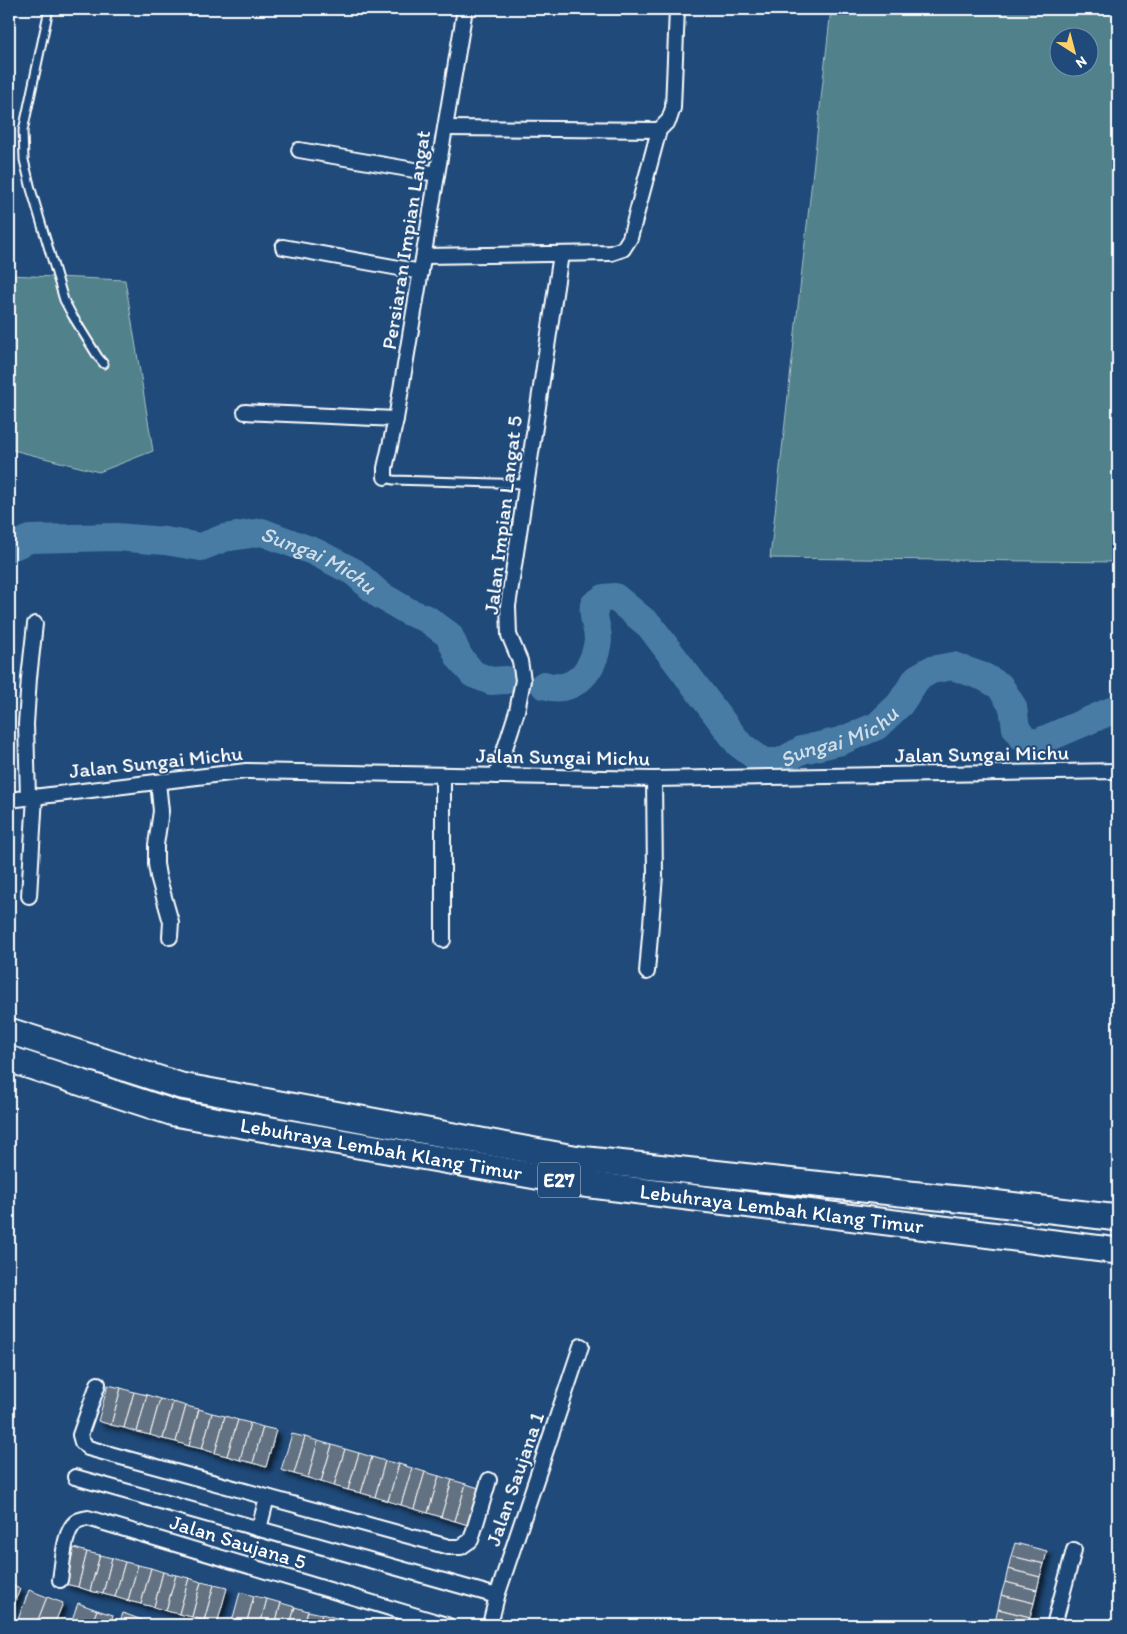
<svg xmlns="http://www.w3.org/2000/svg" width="1127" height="1634" font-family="Itim,sans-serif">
<defs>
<filter id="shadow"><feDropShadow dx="4.5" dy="4.5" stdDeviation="2.5" flood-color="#0009"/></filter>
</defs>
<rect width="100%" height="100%" fill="#1f4a7a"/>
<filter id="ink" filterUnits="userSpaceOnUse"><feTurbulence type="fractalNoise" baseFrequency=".02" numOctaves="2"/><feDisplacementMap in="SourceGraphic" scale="10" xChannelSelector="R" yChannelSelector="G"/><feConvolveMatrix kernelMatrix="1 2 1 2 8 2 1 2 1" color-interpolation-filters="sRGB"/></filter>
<g filter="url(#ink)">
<g fill="#51818b" stroke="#a8c0c5" fill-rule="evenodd">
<path d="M831 9H1118V562L770 558ZM1060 38H1090V68H1060Z"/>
<path d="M9 275 125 280 153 451 99 472 9 449Z"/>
</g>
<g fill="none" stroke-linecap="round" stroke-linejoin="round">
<g stroke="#487ca5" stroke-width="28">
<path id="s1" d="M9 548 30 539 116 537 165 541 201 547 224 538 262 532 315 552 354 572 380 595 409 612 427 619 449 635 459 657 473 674 491 681 506 680"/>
<path id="s2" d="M544 685C570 694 589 676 596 651 596 648 598 644 598 640 598 627 592 619 594 605L604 598 615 597 650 626 739 744 763 762H780L802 750 841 741 877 726 900 704 917 678 931 670 953 666 984 677 1000 686 1013 707 1016 728 1023 738 1034 744 1118 708"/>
</g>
</g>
<g fill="#637282" stroke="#fff" filter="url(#shadow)">
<path d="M108 1385 121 1388 111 1425 98 1421Z"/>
<path d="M121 1388 134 1392 124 1428 111 1425Z"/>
<path d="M134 1392 147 1395 137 1432 124 1428Z"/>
<path d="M147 1395 160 1399 150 1435 137 1432Z"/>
<path d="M160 1399 173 1402 163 1439 150 1435Z"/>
<path d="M173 1402 186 1406 176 1442 163 1439Z"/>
<path d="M186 1406 199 1409 189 1446 176 1442Z"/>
<path d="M199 1409 212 1413 202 1449 189 1446Z"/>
<path d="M212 1413 225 1416 215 1453 202 1449Z"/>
<path d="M225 1416 238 1420 227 1456 215 1453Z"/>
<path d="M238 1420 250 1423 240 1460 227 1456Z"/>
<path d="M250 1423 263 1427 253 1463 240 1460Z"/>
<path d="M263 1427 276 1430 266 1467 253 1463Z"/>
<path d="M292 1434 305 1437 294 1474 281 1470Z"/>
<path d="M305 1437 318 1441 308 1478 294 1474Z"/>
<path d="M318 1441 332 1445 321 1482 308 1478Z"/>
<path d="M332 1445 345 1449 334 1486 321 1482Z"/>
<path d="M345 1449 359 1453 348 1490 334 1486Z"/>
<path d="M359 1453 372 1457 361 1493 348 1490Z"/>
<path d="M372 1457 385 1461 375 1497 361 1493Z"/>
<path d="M385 1461 399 1464 388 1501 375 1497Z"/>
<path d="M399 1464 412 1468 401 1505 388 1501Z"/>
<path d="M412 1468 425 1472 414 1509 401 1505Z"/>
<path d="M425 1472 439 1476 428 1513 414 1509Z"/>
<path d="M439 1476 452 1480 441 1517 428 1513Z"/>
<path d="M452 1480 466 1484 455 1521 441 1517Z"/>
<path d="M466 1484 479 1488 468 1525 455 1521Z"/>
<path d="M1015 1543 1047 1551 1044 1564 1011 1556Z"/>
<path d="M74 1548 87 1552 78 1587 65 1584Z"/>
<path d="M87 1552 100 1555 90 1591 78 1587Z"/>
<path d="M100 1555 112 1558 103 1594 90 1591Z"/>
<path d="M1011 1556 1044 1564 1040 1577 1008 1569Z"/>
<path d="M112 1558 125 1562 115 1597 103 1594Z"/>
<path d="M125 1562 138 1565 128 1601 115 1597Z"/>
<path d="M138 1565 151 1568 141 1604 128 1601Z"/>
<path d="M151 1568 163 1572 154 1607 141 1604Z"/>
<path d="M1008 1569 1040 1577 1037 1590 1005 1582Z"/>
<path d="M163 1572 176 1575 166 1611 154 1607Z"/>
<path d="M176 1575 189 1578 179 1614 166 1611Z"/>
<path d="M189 1578 201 1582 192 1617 179 1614Z"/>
<path d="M201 1582 214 1585 204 1621 192 1617Z"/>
<path d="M1005 1582 1037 1590 1034 1603 1001 1595Z"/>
<path d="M9 1584 20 1589 9 1618Z"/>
<path d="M214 1585 227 1588 217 1624 204 1621Z"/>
<path d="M29 1590 47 1597 36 1625H16Z"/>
<path d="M240 1592 254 1596 246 1625H231Z"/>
<path d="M1001 1595 1034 1603 1030 1617 998 1609Z"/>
<path d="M254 1596 267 1599 260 1625H246Z"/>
<path d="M47 1597 63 1603 54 1625H36Z"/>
<path d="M267 1599 281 1603 275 1625H260Z"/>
<path d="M78 1603 97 1610 91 1625H70Z"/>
<path d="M281 1603 295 1607 290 1625H275Z"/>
<path d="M295 1607 308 1611 304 1625H290Z"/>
<path d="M998 1609 1030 1617 1028 1625H1009L995 1622Z"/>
<path d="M97 1610 113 1615 110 1625H91Z"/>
<path d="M308 1611 322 1614 319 1625H304Z"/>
<path d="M123 1613 142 1620 140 1625H119Z"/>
<path d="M322 1614 336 1618 334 1625H319Z"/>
<path d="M336 1618 349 1622 348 1625H334Z"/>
<path d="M142 1620 159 1625H140Z"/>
</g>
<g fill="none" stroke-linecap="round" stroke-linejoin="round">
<defs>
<g id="service">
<path d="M49 9 23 131 24 160 31 189 64 300 72 315 98 357 104 364"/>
<path d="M385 477 393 480 526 484"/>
</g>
<g id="minor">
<path d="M445 128 659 130"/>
<path d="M299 150 437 174"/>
<path d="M283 247 421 272"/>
<path d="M424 256 611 253 623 249 630 238 659 130 669 120 673 108 677 9"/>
<path d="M245 412 396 419"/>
<path d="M385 477V468L396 419 465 9"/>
<path d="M443 775V940"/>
<path d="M496 776 517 711 523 680 520 661 509 635 508 606 561 254"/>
<path d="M158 782 161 811 156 845V864L158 876 171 922 170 937"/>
<path d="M28 797 26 724 29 678 35 624"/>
<path d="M9 800 246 771 654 779 1118 771"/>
<path d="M29 896 35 796"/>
<path d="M647 972 655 876 654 779"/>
<path d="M98 1384 80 1435 82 1442 88 1448 449 1547H461L471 1540 489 1480"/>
<path d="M75 1477 497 1596"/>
<path d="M259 1529 267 1497"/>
<path d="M60 1580C63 1564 63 1532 76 1522 79 1519 83 1519 88 1518L447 1625"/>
<path d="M490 1625 497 1596 581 1346"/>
<path d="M1054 1625 1074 1550"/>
</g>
<g id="motorway">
<path d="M9 1031 181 1086 579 1159 976 1201 1118 1218"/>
<path id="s3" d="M9 1059 174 1113 576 1183 1118 1251"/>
</g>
</defs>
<use href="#service" stroke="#fff" stroke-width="11"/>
<use href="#minor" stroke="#fff" stroke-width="18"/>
<use href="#motorway" stroke="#fff" stroke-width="29"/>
<use href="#service" stroke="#1f4a7a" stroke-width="7"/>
<use href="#minor" stroke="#1f4a7a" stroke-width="14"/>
<use href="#motorway" stroke="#1f4a7a" stroke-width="25"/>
</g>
</g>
<g text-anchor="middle" stroke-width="4" stroke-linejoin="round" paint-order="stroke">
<rect fill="#1f4a7a" stroke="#bcc9d7" stroke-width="1" x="538" y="1162.5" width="42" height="35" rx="4"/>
<g font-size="20" font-weight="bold" fill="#fff">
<text x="559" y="1187">E27</text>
</g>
<g font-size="21" fill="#fff" stroke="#1f4a7a">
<text transform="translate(406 240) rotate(-81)" y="7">Persiaran Impian Langat</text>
<text transform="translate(503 515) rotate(-83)" y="7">Jalan Impian Langat 5</text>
<text transform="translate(982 754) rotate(-1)" y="7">Jalan Sungai Michu</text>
<text transform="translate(563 757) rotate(1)" y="7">Jalan Sungai Michu</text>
<text transform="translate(156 762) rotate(-6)" y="7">Jalan Sungai Michu</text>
<text dy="7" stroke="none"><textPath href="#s3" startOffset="384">Lebuhraya Lembah Klang Timur</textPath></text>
<text dy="7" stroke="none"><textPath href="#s3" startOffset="789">Lebuhraya Lembah Klang Timur</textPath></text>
<text transform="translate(515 1479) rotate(-71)" y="7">Jalan Saujana 1</text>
<text transform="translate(238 1542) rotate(17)" y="7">Jalan Saujana 5</text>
</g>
<g font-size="22" font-style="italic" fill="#d1dee8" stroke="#1f4a7a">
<text dy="8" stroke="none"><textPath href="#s1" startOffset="321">Sungai Michu</textPath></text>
<text dy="8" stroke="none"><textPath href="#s2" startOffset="445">Sungai Michu</textPath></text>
</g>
</g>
<rect width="1127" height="1634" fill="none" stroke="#1f4a7a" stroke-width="30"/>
<rect x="15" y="15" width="1097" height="1604" fill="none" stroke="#fff" stroke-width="2" filter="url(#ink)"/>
<g transform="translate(1074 52) rotate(144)"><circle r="24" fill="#1f4a7a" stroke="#7992af"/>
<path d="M0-4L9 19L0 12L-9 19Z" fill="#ffd166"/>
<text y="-8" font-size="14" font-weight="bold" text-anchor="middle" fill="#ffffff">N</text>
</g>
</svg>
